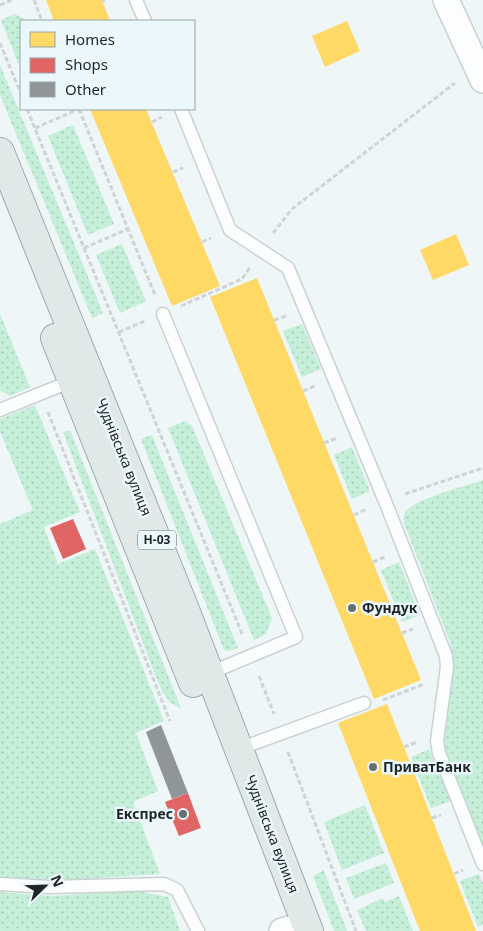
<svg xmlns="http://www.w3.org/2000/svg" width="483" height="931" font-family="'Noto Sans',sans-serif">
<defs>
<pattern id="grass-dots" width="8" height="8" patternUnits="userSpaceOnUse" patternTransform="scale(1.25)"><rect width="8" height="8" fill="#c5efd8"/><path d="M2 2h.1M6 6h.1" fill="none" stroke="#a9cdb9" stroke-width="1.8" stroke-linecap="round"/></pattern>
</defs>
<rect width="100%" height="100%" fill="#eef6f8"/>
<g fill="url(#grass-dots)">
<path d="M15 14 29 21H21V70L1 20Z"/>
<path d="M0 65 103 313 92 318 0 95Z"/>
<path d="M73 125 114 224 88 235 48 136Z"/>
<path d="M122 244 146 301 120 313 96 255Z"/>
<path d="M0 314 30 387 10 396 0 390Z"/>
<path d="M302 324 321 369 302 377 283 331Z"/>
<path d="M35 405 80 512 44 527 58 564 95 549 164 721 136 733 158 791 133 802 160 874 66 880 0 877V524L33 510 0 432V419Z"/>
<path d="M185 421 192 426 272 618 266 634 254 640 168 428Z"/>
<path d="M70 430 181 708C163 703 158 680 151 664L63 432Z"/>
<path d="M152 435 238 648 230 651 224 650 141 439Z"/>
<path d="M352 447 370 491 352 499 334 455Z"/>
<path d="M483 480V848L444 747 454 666 450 642 404 523C403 517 403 513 408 509 423 497 464 486 483 480Z"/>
<path d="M399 562 420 615 402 622 381 570Z"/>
<path d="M429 749 451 801 431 808 411 757Z"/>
<path d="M365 805 384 853 342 870 324 822Z"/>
<path d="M386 863 394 883 354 899 346 878Z"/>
<path d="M324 870V871L347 931H334L313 876Z"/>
<path d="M479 874 483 883V925L478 927 460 881Z"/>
<path d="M122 891 143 892 168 897 180 931H0V892L53 896Z"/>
<path d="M399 896 413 931H366L357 910 383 898 385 902Z"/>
</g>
<g fill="#ffd966">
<path d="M46 0H102L110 21H54Z"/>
<path d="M347 21 360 51 325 67 312 36Z"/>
<path d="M90 109H146L220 286 172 306Z"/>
<path d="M456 234 469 265 433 280 420 250Z"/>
<path d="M257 278 421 680 374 699 210 297Z"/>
<path d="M387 704 404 747 476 931H420L338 723Z"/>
</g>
<g fill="#e06666">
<path d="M73 519 86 549 63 559 50 528Z"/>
<path d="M188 793 201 828 179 836 165 802Z"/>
</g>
<path fill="#909597" d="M161 725 188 793 172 799 146 732Z"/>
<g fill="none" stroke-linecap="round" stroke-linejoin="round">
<defs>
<g id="service">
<path d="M136 0 145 21"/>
<path d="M181 109 230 230 288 268 385 501 446 656 447 667 437 741 439 753 483 864"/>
<path d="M163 314 296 637 210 673"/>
<path d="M0 410 74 380"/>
<path d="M239 749 364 703"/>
<path d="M0 884 49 887 164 884 177 890 198 931"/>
</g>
<g id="minor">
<path d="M446 0 483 80"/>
<path d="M282 931 289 929"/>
</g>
<g id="primary">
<path d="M0 152 184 607 309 931"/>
<path d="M55 338 193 683"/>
</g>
</defs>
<use href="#service" stroke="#cbd1d3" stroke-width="15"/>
<use href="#minor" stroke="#cbd1d3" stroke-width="28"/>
<use href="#primary" stroke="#9babab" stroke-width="30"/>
<g stroke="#d1d4d5" stroke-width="3" stroke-dasharray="5 2.5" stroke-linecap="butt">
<path d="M34 0 42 21"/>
<path d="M102 1 105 0"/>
<path d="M0 5 12 0"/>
<path d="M0 43 21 94"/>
<path d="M27 109 243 636"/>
<path d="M79 109 155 295"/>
<path d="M152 122 162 117"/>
<path d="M35 128 79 109"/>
<path d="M173 172 183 168"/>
<path d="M273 233 292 209 455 83"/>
<path d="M202 242 211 238"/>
<path d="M84 248 128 229"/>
<path d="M181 306 242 279 250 267"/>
<path d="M274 320 286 316"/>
<path d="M119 332 145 321"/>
<path d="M303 391 315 386"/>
<path d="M48 412 170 721"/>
<path d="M324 443 337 438"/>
<path d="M405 494 483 468"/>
<path d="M354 515 367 509"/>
<path d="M373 562 385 557"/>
<path d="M402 633 413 629"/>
<path d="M259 676 274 714"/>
<path d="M383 700 424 684"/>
<path d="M404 747 417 742"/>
<path d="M288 752 356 931"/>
<path d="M432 818 441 815"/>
<path d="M454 874 463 870"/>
</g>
<use href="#service" stroke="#fcfefe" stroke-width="12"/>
<use href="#minor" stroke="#fcfefe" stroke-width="25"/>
<use href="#primary" stroke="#e0e8e8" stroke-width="28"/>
</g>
<g fill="#676e70" stroke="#eaf8fc" stroke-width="2">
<circle cx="352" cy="608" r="5"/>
<circle cx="373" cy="767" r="5"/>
<circle cx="183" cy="814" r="5"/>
</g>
<g text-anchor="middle" stroke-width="5" stroke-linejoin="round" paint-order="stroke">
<rect fill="#eaf8fc" stroke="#5c6466" stroke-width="1" x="138" y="530.5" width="38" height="19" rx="4"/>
<g font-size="12" font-weight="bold" fill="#1f2426">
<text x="157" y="544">Н-03</text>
</g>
<g font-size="14" fill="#1f2426" stroke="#eaf8fc">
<text transform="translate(124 457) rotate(68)" y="5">Чуднівська вулиця</text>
<text transform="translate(272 834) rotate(69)" y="5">Чуднівська вулиця</text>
</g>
<g font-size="14" font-weight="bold" fill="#1f2426" stroke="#eaf8fc" text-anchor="start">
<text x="362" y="613">Фундук</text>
<text x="383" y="772">ПриватБанк</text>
<text x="173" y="819" text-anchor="end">Експрес</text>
</g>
</g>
<rect x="20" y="20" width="175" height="90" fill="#eaf8fc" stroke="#99a3a6"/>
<rect x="30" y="32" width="25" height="15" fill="#ffd966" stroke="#99a3a6"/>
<text x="65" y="45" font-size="15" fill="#1f2426">Homes</text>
<rect x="30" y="58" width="25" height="15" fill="#e06666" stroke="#99a3a6"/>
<text x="65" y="70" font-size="15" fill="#1f2426">Shops</text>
<rect x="30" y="82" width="25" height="15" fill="#909597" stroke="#99a3a6"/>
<text x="65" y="95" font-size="15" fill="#1f2426">Other</text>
<g transform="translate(45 886) rotate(67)" stroke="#eaf8fc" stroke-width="4" paint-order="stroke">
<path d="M0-4L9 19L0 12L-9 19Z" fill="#1f2426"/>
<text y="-8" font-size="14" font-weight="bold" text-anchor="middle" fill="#1f2426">N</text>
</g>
</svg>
